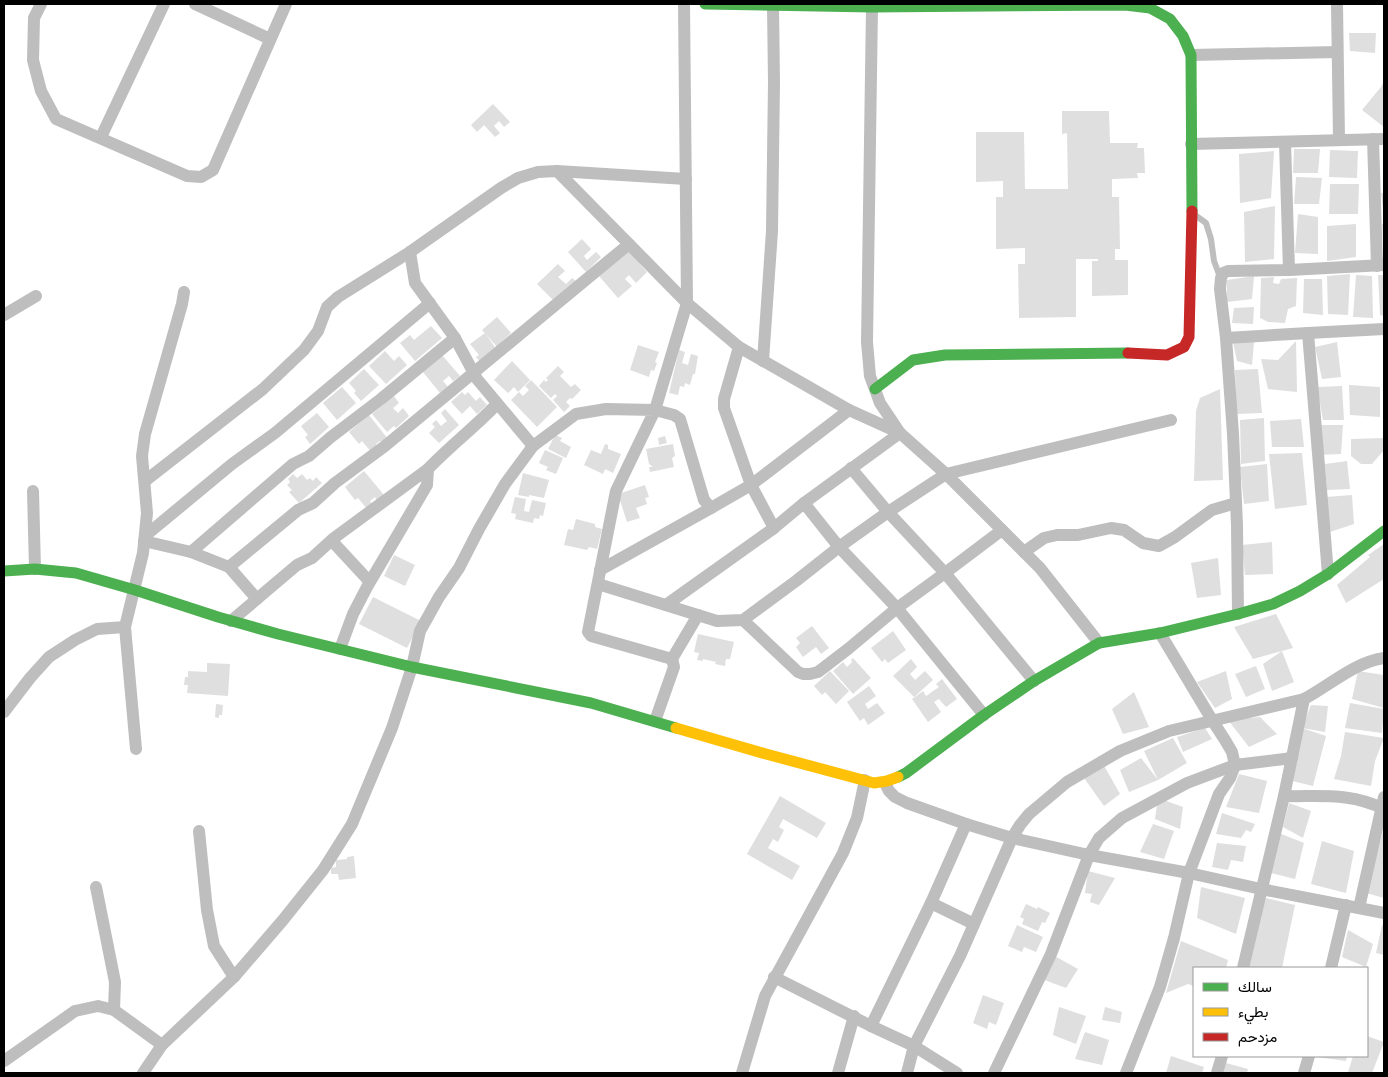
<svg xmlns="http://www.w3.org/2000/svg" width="1388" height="1077" font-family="'Public Sans',Vazirmatn,sans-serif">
<rect width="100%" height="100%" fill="#fff"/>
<g fill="#dfdfdf">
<path d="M1349 33H1376L1375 53 1350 51Z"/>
<path d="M1384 81V127L1362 110 1381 87Z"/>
<path d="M493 104 510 122 504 127 499 121 494 126 500 133 495 137 484 125 477 132 471 125Z"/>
<path d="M1062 111H1109L1110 143H1138L1137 148H1144L1145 173H1137L1138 178 1112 179V197H1119L1120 249H1115V260H1128V295L1092 296V261H1098V259H1076V317L1019 318 1018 264H1025V248L996 249V197H1003V181L976 182V132H1024L1025 189H1068L1067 133 1062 134Z"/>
<path d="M1294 149H1320L1318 173H1293Z"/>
<path d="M1330 150 1358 151 1357 178 1329 177Z"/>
<path d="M1274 151 1271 198 1240 203 1239 154Z"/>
<path d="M1296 177 1322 178 1319 204H1294Z"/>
<path d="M1330 184H1359L1358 214H1329Z"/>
<path d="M1381 193H1384V211H1383Z"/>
<path d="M1275 206 1274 259 1245 262 1244 212Z"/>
<path d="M1298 214 1318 217V254L1295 253Z"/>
<path d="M1356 224V257L1327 261V226Z"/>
<path d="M1382 224H1384V247H1383Z"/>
<path d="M582 239 591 249 584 256 587 260 596 252 601 257 586 272 568 252Z"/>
<path d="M629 251 647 272 636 283 629 275 625 279 632 286 618 298 599 276Z"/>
<path d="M558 264 565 271 558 277 566 284 572 278 576 281 555 302 537 284Z"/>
<path d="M1350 274 1348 315 1328 314 1327 276Z"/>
<path d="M1356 275 1372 276 1373 318 1353 317Z"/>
<path d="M1378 275H1384V316L1380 315Z"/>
<path d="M1254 276 1252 299 1227 302V280Z"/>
<path d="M1274 277 1273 283 1279 284 1281 279 1297 278 1296 306 1288 309 1285 323 1268 322 1260 318 1261 278Z"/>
<path d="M1304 279H1322L1323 315 1303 313Z"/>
<path d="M1254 307 1253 324 1232 323 1234 308Z"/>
<path d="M497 317 511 333 501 342 503 345 499 349 482 330Z"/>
<path d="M431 326 442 338 415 361 400 343 410 335 414 340Z"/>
<path d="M485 333 495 347 481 363 476 357 479 355 470 344Z"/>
<path d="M1296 341 1297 392 1268 389 1261 359 1278 360Z"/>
<path d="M1233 342H1254L1252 365 1237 361Z"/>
<path d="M1337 342 1341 377 1322 379 1315 347Z"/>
<path d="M638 345 659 352 655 362 657 363 654 371 651 370 649 377 630 370Z"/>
<path d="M679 350 685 352 682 363 688 365 691 354 698 356 695 374H693L690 385 685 383 684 387 680 386 678 395 669 393Z"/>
<path d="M385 351 394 361 399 356 407 365 386 384 369 366Z"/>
<path d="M442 355 460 376 453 381 449 376 443 381 448 387 440 393 423 372Z"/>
<path d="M512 361 530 380 518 392 514 387 508 393 494 380Z"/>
<path d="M558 366 564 372 560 376 571 387 575 384 581 390 572 399 570 398 566 402 570 406 564 412 553 400 557 396 555 394 551 398 539 386 544 380 546 382 548 380 546 378Z"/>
<path d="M364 369 379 385 361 401 354 393 356 391 349 383Z"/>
<path d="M1258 369 1262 413 1236 414 1235 370Z"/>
<path d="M531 380 557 407 537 427 511 400 519 392 523 396 529 390 525 386Z"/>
<path d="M1349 385 1380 387V417L1350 415Z"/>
<path d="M1342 386 1344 420H1323L1317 387Z"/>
<path d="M342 387 356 403 337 420 323 403Z"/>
<path d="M1220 389 1223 480 1194 481 1196 411 1200 398Z"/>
<path d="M462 392 465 395 468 392 476 401 480 397 487 405 477 414 470 406 462 414 451 402Z"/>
<path d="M394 396 399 403 393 408 398 413 403 408 409 416 396 428 394 426 387 432 372 414Z"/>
<path d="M445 409 459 425 439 443 429 433 435 427 432 424 436 420 441 426 447 421 441 413Z"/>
<path d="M317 413 329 427 310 444 305 437 308 435 301 426Z"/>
<path d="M369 415 388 439 383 443 380 441 376 444 378 447 372 453 362 441 359 444 349 432Z"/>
<path d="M1264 418 1265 461 1241 464 1240 420Z"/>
<path d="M1301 419 1304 447H1272L1270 421Z"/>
<path d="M1316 425H1343L1341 454 1318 455Z"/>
<path d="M555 435 562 438 560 441 571 447 566 458 548 449Z"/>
<path d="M665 436 667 443 659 445 658 438Z"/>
<path d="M1384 438V450L1372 464H1361L1351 456V439Z"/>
<path d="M605 444 608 445V449L621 454 613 473 605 469 603 474 584 465 591 450 601 454Z"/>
<path d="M673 444 675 456 672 458 674 467 650 472 649 467H653L649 464 646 449Z"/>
<path d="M545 450 563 458 556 474 546 470 548 467 539 463Z"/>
<path d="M1302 453 1307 505 1275 509 1269 454Z"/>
<path d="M1347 461 1350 489 1327 490 1325 464Z"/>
<path d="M1267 464 1269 501 1244 504 1240 467Z"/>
<path d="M364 471 384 495 377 501 375 497 370 501 372 504 367 509 358 498 355 500 345 487Z"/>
<path d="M523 473 549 480 544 498 529 495V497L518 495Z"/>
<path d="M293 474 297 478 302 474 307 480 310 478 313 481 316 477 322 483 299 503 289 492 292 490 287 485 290 482 288 479Z"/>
<path d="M645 485 649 497 645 498 647 504 636 508 640 518 627 522 618 494Z"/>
<path d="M1352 495 1354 524 1330 532 1326 497Z"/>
<path d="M515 497 526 499 524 511 529 512 532 500 546 503 543 516 540 515 539 519 534 518 533 523 515 519 516 514 511 513Z"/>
<path d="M576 519 595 524V527L602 529 597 549 589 547 587 550 564 545 568 529 573 530Z"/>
<path d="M1272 542 1273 574 1245 575 1242 545Z"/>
<path d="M1384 544V579L1346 603 1337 585 1370 557 1368 555Z"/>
<path d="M394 555 415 565 405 586 384 576Z"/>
<path d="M1218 558 1221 595 1197 598 1191 563Z"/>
<path d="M373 597 421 621 407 648 359 624Z"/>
<path d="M1276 614 1293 648 1253 659 1234 627Z"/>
<path d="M812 626 829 648 821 654 816 647 803 657 796 647 800 643 796 638Z"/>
<path d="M893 631 906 650 888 663 885 659 882 662 871 648Z"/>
<path d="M698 634 734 642 730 659H726L725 666 715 664 716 662 703 659V661L697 660 699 653 694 652Z"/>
<path d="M1282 651 1294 682 1272 691 1263 664Z"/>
<path d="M853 658 871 678 853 694 833 671 843 662 847 667 852 662 851 660Z"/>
<path d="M911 659 917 667 910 674 915 680 925 671 933 680 914 697 893 676Z"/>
<path d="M207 663 230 664 228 696 187 693 188 685H184L185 677H188V671L207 672Z"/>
<path d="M1256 666 1265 689 1246 697 1235 674Z"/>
<path d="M830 671 849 691 836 704 825 692 822 695 814 686Z"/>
<path d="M1226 671 1232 699 1215 708 1197 682Z"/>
<path d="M1358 671 1384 675V708L1352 699Z"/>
<path d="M942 679 957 699 946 707 939 699 934 702 941 712 928 722 912 699 923 691 926 696 939 687 936 684Z"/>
<path d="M869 686 876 696 865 704 868 709 877 703 885 713 868 725 864 718 860 721 847 702Z"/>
<path d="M1134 692 1149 727 1123 734 1112 709Z"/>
<path d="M1350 703 1384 709 1382 733 1345 728Z"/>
<path d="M216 704 223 705 222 715H219V718L215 717Z"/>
<path d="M1311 705 1328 706 1325 732 1302 728Z"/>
<path d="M1260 717 1277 734 1249 747 1228 720Z"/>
<path d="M1205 728 1212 739 1183 752 1177 737Z"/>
<path d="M1302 728 1326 736 1313 786 1292 781Z"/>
<path d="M1345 732 1384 738 1375 761 1371 786 1334 779 1341 756Z"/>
<path d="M1173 738 1187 763 1158 780 1144 751Z"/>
<path d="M1141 758 1158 780 1129 792 1120 770Z"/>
<path d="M1102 762 1120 794 1104 806 1084 778Z"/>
<path d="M1239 774 1267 781 1259 813 1226 807Z"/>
<path d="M780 796 826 823 817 838 783 819 779 827 784 830 778 842 773 839 768 848 800 866 792 880 747 854Z"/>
<path d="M1158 798 1183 807 1180 829 1155 819Z"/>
<path d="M1289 803 1311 811 1303 838 1283 827Z"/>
<path d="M1222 813 1255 824 1251 832 1246 830 1241 838 1216 834Z"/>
<path d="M1153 824 1174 831 1164 859 1140 852Z"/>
<path d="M1384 827V898L1366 893Z"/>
<path d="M1279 833 1304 843 1295 879 1271 873Z"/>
<path d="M1322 841 1354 851 1346 893 1311 884Z"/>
<path d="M1217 843 1246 846 1243 862 1231 860 1228 870 1212 867Z"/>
<path d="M354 856 356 878 339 880 338 874H331V868L336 867V860L347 859V857Z"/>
<path d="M1088 871 1115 878 1099 905 1090 902 1092 894 1085 893Z"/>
<path d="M1201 887 1245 898 1236 934 1197 918Z"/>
<path d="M1266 898 1295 905 1282 968H1243Z"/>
<path d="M1026 904 1037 909 1038 907 1050 913 1045 923 1042 922 1038 931 1022 924 1024 919 1020 917Z"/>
<path d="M1017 925 1043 937 1036 952 1024 947 1022 952 1008 946Z"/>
<path d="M1382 925 1384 926V955L1376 953Z"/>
<path d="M1348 930 1373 944 1366 967 1342 957Z"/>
<path d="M1181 941 1228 960 1226 968H1194V986L1188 984 1166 993Z"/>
<path d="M1051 954 1078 969 1066 988 1039 978Z"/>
<path d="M983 995 1004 1003 996 1025 989 1022 987 1029 973 1023Z"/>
<path d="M1059 1007 1086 1016 1076 1044 1053 1035Z"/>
<path d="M1105 1007 1122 1012 1120 1023 1102 1020Z"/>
<path d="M1085 1032 1109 1040 1102 1065 1075 1059Z"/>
<path d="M1367 1036 1384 1042 1372 1073H1352L1348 1072 1353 1056H1367Z"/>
<path d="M1171 1056 1204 1067 1202 1073H1166Z"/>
<path d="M1316 1056H1347L1346 1061 1316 1057Z"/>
<path d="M1226 1063 1248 1069 1247 1073H1223Z"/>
</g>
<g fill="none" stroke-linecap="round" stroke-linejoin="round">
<path stroke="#bebebe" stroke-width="6" d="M1195 215 1206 223 1211 239 1214 261 1220 277"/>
<g stroke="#bebebe" stroke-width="12">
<path d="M41 4 34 18 33 60 41 91 56 119 187 176 201 177 213 170 286 4"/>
<path d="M195 4 270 39"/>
<path d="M684 4 687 303 655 410 674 415 680 419 704 500 711 508 751 485 849 410"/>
<path d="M1337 4 1339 140"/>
<path d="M872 7 867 342 870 376 880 403 900 433 946 474 1040 568 1099 643"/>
<path d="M1191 55 1337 52"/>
<path d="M101 137 164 4"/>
<path d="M1373 139 1377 266"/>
<path d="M1285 142 1289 270"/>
<path d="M1191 144 1384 139"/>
<path d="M557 171 687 303 739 347 849 410 900 433 804 503 774 528 666 605"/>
<path d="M4 315 36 296"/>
<path d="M1308 333 1328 574"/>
<path d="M1226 338 1308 333 1384 329"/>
<path d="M739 347 724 399V408L751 485 774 528"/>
<path d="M763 361 772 231 774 82 773 6"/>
<path d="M533 446 576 414 606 409 655 410 616 491 588 632 591 636 672 659 674 667 655 721"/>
<path d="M851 468 888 512 945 573 1002 530"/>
<path d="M145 481 263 389 304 350 318 331 327 307 338 297 410 252 501 188 518 178 538 172 557 171 686 179"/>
<path d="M33 491 35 569"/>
<path d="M804 503 839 547 897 608 984 715"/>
<path d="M145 536 232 464 275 433 430 303"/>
<path d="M144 541 191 552 293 464 309 456 331 437 381 399 455 338"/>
<path d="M332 541 369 581"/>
<path d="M191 552 229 567 298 510 313 503 335 483 385 446 629 244"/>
<path d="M1024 552 1044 538 1057 535H1078L1111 528 1124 530 1143 543 1159 546 1175 537 1212 510 1236 503"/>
<path d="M229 567 257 599"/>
<path d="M600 570 711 508"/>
<path d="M598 584 717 621 743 620 796 581 839 547 888 512 946 474 1171 420"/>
<path d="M1238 614 1237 525 1233 434 1226 338 1220 289 1221 278 1223 273 1228 271 1289 270 1384 265"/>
<path d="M743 620 798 672 803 674H810L818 672 848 649 897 608 945 573 1034 681"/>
<path d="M231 621 297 565 312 558 334 538 428 469"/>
<path d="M340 649 353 614 367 587 427 485 428 469C450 446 475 427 497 404"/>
<path d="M672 659 698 615"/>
<path d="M4 712 30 678 49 657 75 640 97 629 125 627"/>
<path d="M136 749 125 627 143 553 147 513 142 456 145 434 182 304 184 292"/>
<path d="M885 783 889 791 895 797 907 803 966 824 1012 838 1089 855 1189 873 1261 889 1384 913"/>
<path d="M1284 796C1320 797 1350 792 1384 809"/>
<path d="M199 831 207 910 214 946 234 977"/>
<path d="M96 887 115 982 114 1010"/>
<path d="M931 903 974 924"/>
<path d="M1359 908 1384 797"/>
<path d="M1243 968 1284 796 1304 699"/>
<path d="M1331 968 1346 905"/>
<path d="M774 977 871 1026 914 1046 957 1073"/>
<path d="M871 1026 931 903 966 824"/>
<path d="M4 1061 75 1011 98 1006 114 1010 162 1045"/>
<path d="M143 1073 162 1045 234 977 283 920 323 870 352 824 392 728 412 667 420 631 439 597 459 568 479 529 505 484 533 446 477 379 455 338 415 283 410 252"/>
<path d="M742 1073 765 996 843 853 857 818 865 780"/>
<path d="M838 1073 854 1016"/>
<path d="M907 1073 914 1046 960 956 1012 838 1020 825 1029 814 1067 782 1120 751 1169 731 1304 699C1332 684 1353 663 1384 658"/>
<path d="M994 1073 1051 954 1089 855 1099 838 1122 818 1187 783 1235 765 1292 758"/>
<path d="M1126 1073 1160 987 1174 938 1189 873 1219 794 1230 778 1235 765 1232 752 1225 740 1212 720 1160 633"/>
<path d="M1217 1073 1222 1056"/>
<path d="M1304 1073 1309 1056"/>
</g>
<g stroke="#4caf50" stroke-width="11">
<path d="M705 4 872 7 1125 5 1150 8 1170 19 1183 36 1191 55 1192 211"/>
<path d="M875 389 913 360 945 355 1128 353"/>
<path d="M4 571 35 569 76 573 135 590 218 617 278 634 412 667 591 703 676 728"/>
<path d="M898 777 906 773 984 715 1034 681 1099 643 1160 633 1238 614 1273 604 1300 591 1328 574 1384 531"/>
</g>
<path stroke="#ffc107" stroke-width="11" d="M676 728 766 754 874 783 887 781 898 777"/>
<path stroke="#c62828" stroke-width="11" d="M1128 353 1167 355 1184 347 1189 337 1192 211"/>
</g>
<rect width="1388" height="1077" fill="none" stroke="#000000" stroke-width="10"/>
<rect x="1193" y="967" width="175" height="90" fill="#ffffff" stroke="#999999"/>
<rect x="1203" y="983" width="25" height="8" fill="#4caf50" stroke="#999999"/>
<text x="1238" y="992" font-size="15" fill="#000000">سالك</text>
<rect x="1203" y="1008" width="25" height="8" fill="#ffc107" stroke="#999999"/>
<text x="1238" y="1017" font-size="15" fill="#000000">بطيء</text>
<rect x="1203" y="1033" width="25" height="8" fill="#c62828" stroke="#999999"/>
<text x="1238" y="1042" font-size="15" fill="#000000">مزدحم</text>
</svg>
